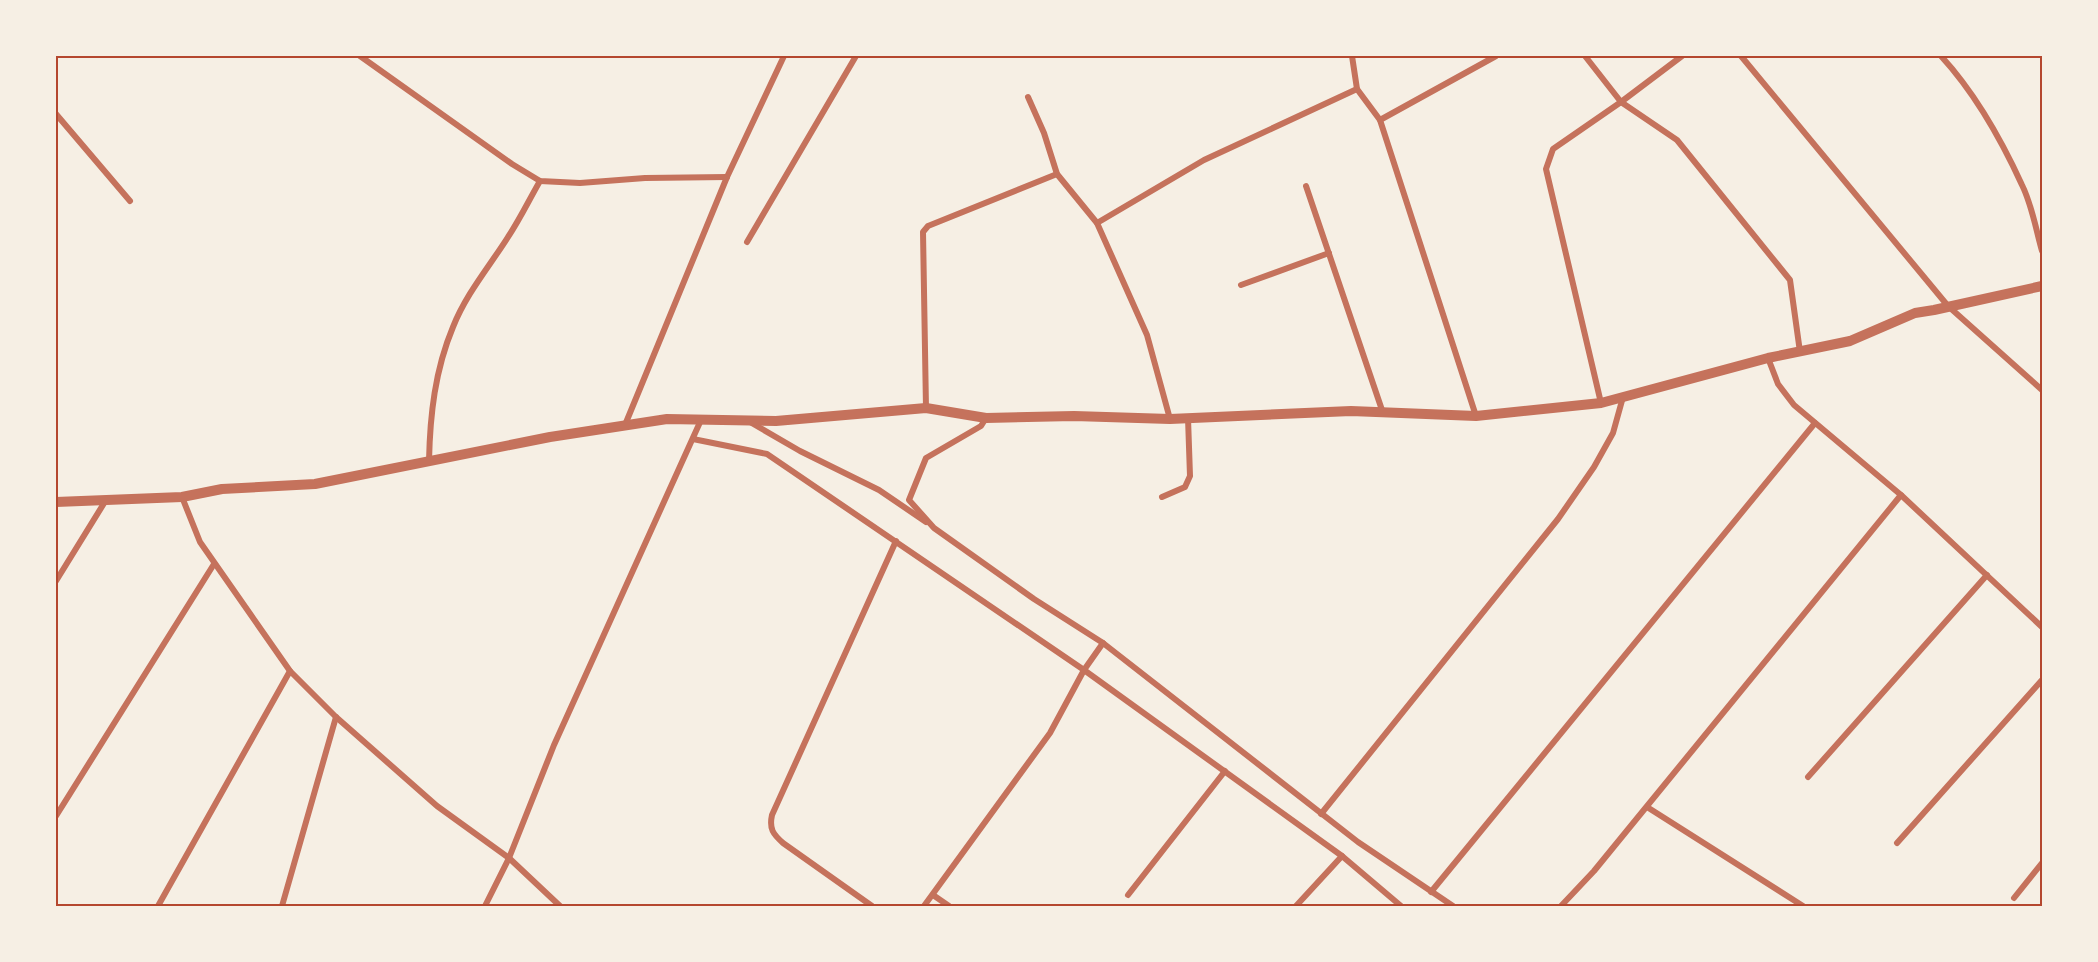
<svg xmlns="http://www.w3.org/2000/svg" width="2098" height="962" font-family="Cabin,sans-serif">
<rect width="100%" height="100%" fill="#f6efe4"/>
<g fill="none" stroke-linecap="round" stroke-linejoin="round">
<g stroke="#c5725c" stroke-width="6">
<path d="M360 56 512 164 540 181 580 183 645 178 727 177"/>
<path d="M1352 56 1357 89 1380 120 1476 416"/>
<path d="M1585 56 1621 102 1677 140 1790 280 1800 352"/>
<path d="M1741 56 1948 306 2042 390"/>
<path d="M1941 56C1975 93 2001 139 2022 185 2032 205 2036 230 2042 251"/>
<path d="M1028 97 1044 133 1057 174 1097 223 1147 335 1170 419"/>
<path d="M56 114 130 201"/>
<path d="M1380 120 1496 56"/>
<path d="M1306 186 1383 413"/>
<path d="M1097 223 1204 160 1357 89"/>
<path d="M747 242 856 56"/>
<path d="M1241 285 1329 253"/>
<path d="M1768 358 1778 384 1794 405 1901 495 2042 627"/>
<path d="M1601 403 1546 169 1553 149 1621 102 1682 56"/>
<path d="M926 408 923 232 928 226 1057 174"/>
<path d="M986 418 981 426 926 458 909 500 934 528 1034 599 1103 643 1358 842 1453 906"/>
<path d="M750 422 800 451 879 490 926 522"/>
<path d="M625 425 727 177 784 56"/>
<path d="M693 439 767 454 1084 670 1342 856 1401 906"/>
<path d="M429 461C430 415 435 370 453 327 466 294 489 267 508 237 520 219 529 200 540 181"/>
<path d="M182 497 200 542 290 671 336 717 437 806 509 858 560 906"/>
<path d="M1162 497 1185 487 1190 476 1188 418"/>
<path d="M56 581 106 500"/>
<path d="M1808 777 1987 575"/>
<path d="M1647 807 1803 906"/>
<path d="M1321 814 1558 519 1594 467 1613 433 1623 397"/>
<path d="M56 816 214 564"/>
<path d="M1897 843 2042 680"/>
<path d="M1431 892 1815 423"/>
<path d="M933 895 949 906"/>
<path d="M1128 895 1225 771"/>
<path d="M2014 898 2042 863"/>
<path d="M158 906 290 671"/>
<path d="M282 906 336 717"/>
<path d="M485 906 509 858 554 745 701 420"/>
<path d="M872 906 783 843C773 834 769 829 772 815L896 541"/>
<path d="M924 906 1050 733 1084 670 1103 643"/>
<path d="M1296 906 1342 856"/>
<path d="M1561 906 1594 871 1901 495"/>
</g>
<path stroke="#c5725c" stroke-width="10" d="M56 502 182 497 222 489 315 484 550 437 667 419 776 421 926 408 986 418 1074 416 1170 419 1351 411 1476 416 1601 403 1768 358 1850 341 1915 313 1934 310 2042 286"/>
</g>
<rect width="2098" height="962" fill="none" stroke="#f6efe4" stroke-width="114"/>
<rect x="57" y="57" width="1984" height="848" fill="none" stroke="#b5482f" stroke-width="2"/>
</svg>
